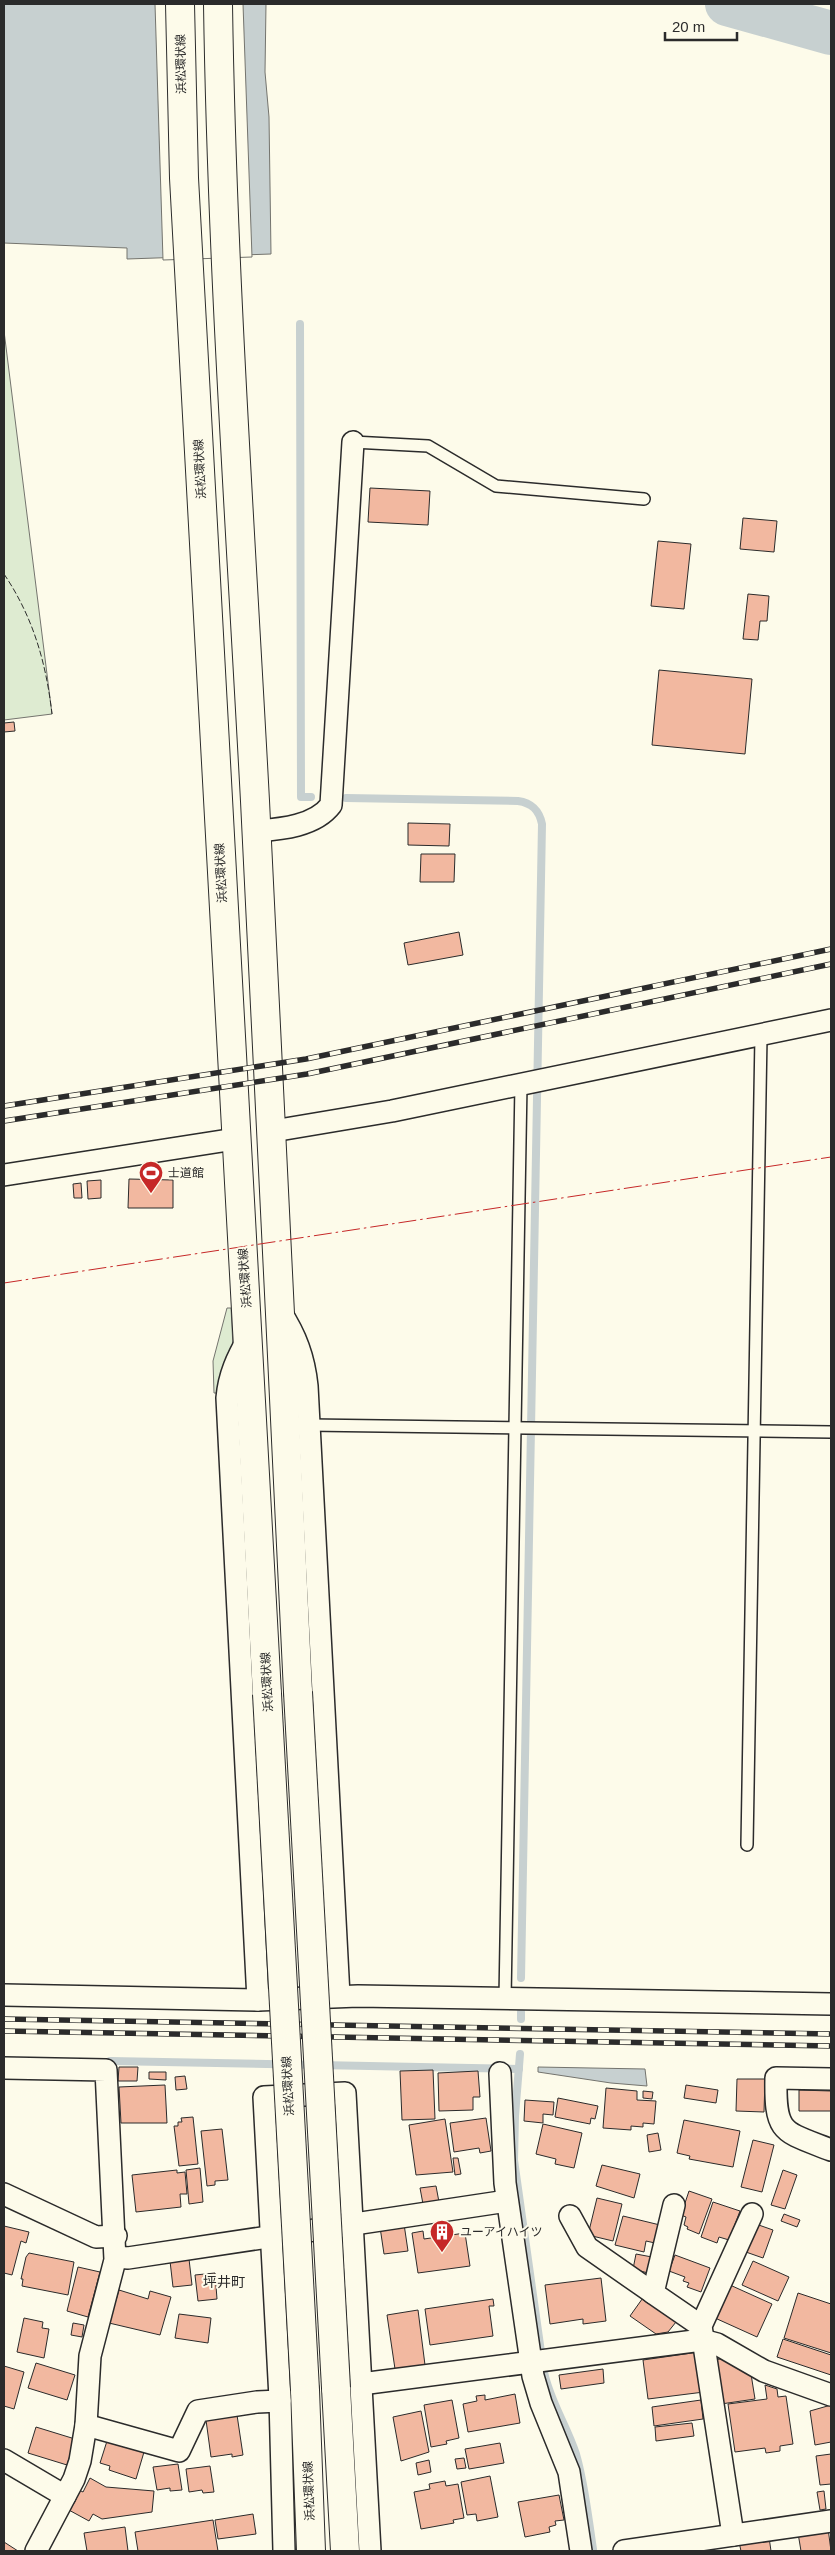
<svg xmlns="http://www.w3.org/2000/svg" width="835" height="2555" font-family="Helvetica,'Noto Sans JP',sans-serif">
<rect width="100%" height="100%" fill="#fdfbea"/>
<g fill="#deebd1" stroke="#74746e">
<path d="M4 331 52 714 4 720Z"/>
<path d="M227 1308H231L233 1347 219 1379 218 1393H214L213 1361Z"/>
</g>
<g fill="#c7d0d0" stroke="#74746e">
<path d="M4 4H266L265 72 269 117 271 254 127 259V248L4 243Z"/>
<path d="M538 2067 645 2069 647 2086 611 2083 538 2072Z"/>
</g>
<path fill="#fdfbea" stroke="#74746e" d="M155 4H243L252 257 163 260Z"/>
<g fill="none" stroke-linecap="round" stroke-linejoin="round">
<g stroke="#c7d0d0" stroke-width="8">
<path d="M300 324 301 797H311"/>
<path d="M346 798 518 801C532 803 539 810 542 824L521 1978"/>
<path d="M521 2012V2019"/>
<path d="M520 2054 515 2116 514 2160 541 2352"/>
<path d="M110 2061 519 2069"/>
<path d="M544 2372C550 2401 567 2426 576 2454 585 2485 588 2517 593 2549"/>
</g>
<path stroke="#c7d0d0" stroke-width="44" d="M727 4 831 33"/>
</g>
<g fill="#f2b8a0" stroke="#2b2b2b">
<path d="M370 488 430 491 428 525 368 522Z"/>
<path d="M743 518 777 521 774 552 740 549Z"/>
<path d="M658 541 691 544 684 609 651 606Z"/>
<path d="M748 594 769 596 767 621H760L758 640 743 639Z"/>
<path d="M659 670 752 679 745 754 652 745Z"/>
<path d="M14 722 15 731 4 732V723Z"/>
<path d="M408 823 450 824 449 846 408 845Z"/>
<path d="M421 854H455L454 882H420Z"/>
<path d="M459 932 463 955 408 965 404 943Z"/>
<path d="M129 1179 173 1180V1208H128Z"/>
<path d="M101 1180V1198L88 1199 87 1181Z"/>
<path d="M81 1183 82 1198H74L73 1184Z"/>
<path d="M119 2067H138L137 2081H118Z"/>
<path d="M433 2070 435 2119 402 2120 400 2071Z"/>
<path d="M478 2071 480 2097H473V2110L439 2111 438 2073Z"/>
<path d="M149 2072H166V2080L149 2079Z"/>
<path d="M185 2076 187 2089 176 2090 175 2077Z"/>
<path d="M737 2079H765L764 2112 736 2111Z"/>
<path d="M165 2085 167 2123H121L119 2087Z"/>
<path d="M686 2085 718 2090 716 2103 684 2098Z"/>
<path d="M606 2088 637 2091V2100L656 2101 654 2124 643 2123V2127L631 2126V2130L603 2128Z"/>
<path d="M799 2090 831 2091V2111H799Z"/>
<path d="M643 2091 653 2092 652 2099 643 2098Z"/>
<path d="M558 2098 598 2106 595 2119 591 2118 590 2124 555 2117Z"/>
<path d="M525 2100 554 2102 553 2115 543 2114V2123L524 2121Z"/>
<path d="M193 2117 198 2164 179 2166 174 2126H178V2122H182L181 2118Z"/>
<path d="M486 2118 491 2151 480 2153 479 2148 454 2152 450 2123Z"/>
<path d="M445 2119 453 2172 416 2175 409 2125Z"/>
<path d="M684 2120 740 2131 733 2167 689 2159 690 2156 677 2153Z"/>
<path d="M543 2124 582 2133 574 2168 555 2164 556 2159 536 2154Z"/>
<path d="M222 2129 228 2180 215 2181V2185L207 2186 201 2131Z"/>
<path d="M658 2133 661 2150 649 2152 647 2135Z"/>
<path d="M753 2140 774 2145 762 2192 741 2187Z"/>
<path d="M453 2158H458L461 2174 455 2175Z"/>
<path d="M602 2165 640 2174 634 2198 596 2186Z"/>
<path d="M200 2168 203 2202 189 2204 186 2170Z"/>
<path d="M177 2170V2173L185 2172 187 2194H180L181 2207 136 2212 132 2175Z"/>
<path d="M783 2170 797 2175 785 2209 771 2205Z"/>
<path d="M436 2186 439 2202 423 2204 420 2188Z"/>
<path d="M689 2191 712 2199 699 2234 687 2229 688 2227 684 2225 686 2217 681 2215Z"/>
<path d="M597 2198 622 2204 613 2241 588 2235Z"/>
<path d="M713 2202 740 2211 729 2240 719 2237 717 2243 701 2237Z"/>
<path d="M784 2214 800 2220 797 2227 781 2221Z"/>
<path d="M623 2216 660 2225 655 2243 646 2241 644 2252 615 2245Z"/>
<path d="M753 2223 773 2230 763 2258 743 2251Z"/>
<path d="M404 2224 408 2251 384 2254 380 2227Z"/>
<path d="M4 2226 29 2232 26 2243 21 2241 12 2275 4 2273Z"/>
<path d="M423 2231 424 2239 465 2233 470 2266 418 2273 412 2233Z"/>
<path d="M29 2253 74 2262 68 2295 22 2286 23 2279H21L26 2257Z"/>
<path d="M636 2254 652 2257 648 2273 633 2269Z"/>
<path d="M675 2255 710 2268 701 2292 687 2287 689 2283 683 2281 685 2277 669 2271Z"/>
<path d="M189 2259 192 2285 173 2287 170 2261Z"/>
<path d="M753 2261 789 2277 778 2301 742 2285Z"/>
<path d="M78 2267 100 2272 88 2317 67 2311Z"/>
<path d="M215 2273 217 2299 198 2301 195 2275Z"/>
<path d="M601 2278 606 2321 583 2324V2319L550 2324 545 2285Z"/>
<path d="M730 2285 772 2304 757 2337 715 2318Z"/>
<path d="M119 2290 148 2299 150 2291 171 2297 160 2335 109 2323Z"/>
<path d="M798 2293 831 2304V2353L784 2338Z"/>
<path d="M645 2295 680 2317 668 2332 656 2334 630 2316Z"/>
<path d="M493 2299 494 2306H489L493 2336 430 2345 425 2309Z"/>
<path d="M418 2310 425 2365 395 2369 387 2315Z"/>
<path d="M179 2314 211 2318 208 2343 175 2338Z"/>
<path d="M24 2318 43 2322 42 2328 49 2329 44 2358 17 2352Z"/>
<path d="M73 2323 84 2325 82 2337 71 2335Z"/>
<path d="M783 2339 831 2355V2375L777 2357Z"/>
<path d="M699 2352 704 2392 648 2399 643 2360Z"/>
<path d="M724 2358 751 2374 755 2399 721 2404 715 2360Z"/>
<path d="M36 2363 75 2375 67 2400 28 2388Z"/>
<path d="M4 2366 24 2372 14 2409 4 2406Z"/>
<path d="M603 2369 604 2383 561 2389 559 2375Z"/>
<path d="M765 2385 777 2389 778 2397 786 2396 793 2444 780 2446V2451L766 2453 765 2448 735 2452 728 2404 767 2399Z"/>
<path d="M515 2394 520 2423 468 2432 463 2404 477 2401 476 2396 485 2395V2400Z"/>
<path d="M452 2400 459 2438 446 2441 447 2444 431 2447 424 2405Z"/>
<path d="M701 2400 703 2419 654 2426 652 2407Z"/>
<path d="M831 2405V2442L815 2445 810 2411Z"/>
<path d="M421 2411 429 2452 401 2461 393 2417Z"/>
<path d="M237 2415 243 2455 232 2457V2454L211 2457 206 2420Z"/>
<path d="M692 2423 694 2436 656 2441 655 2427Z"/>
<path d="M36 2427 75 2439 67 2465 28 2453Z"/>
<path d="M107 2441 144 2452 136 2479 109 2470 110 2466 100 2463Z"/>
<path d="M500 2443 504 2463 469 2469 465 2449Z"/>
<path d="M831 2454V2484L820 2485 816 2456Z"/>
<path d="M464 2458 466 2468 457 2469 455 2459Z"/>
<path d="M429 2460 431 2472 418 2475 416 2463Z"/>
<path d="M178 2464 182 2490 170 2491V2488L157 2490 153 2467Z"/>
<path d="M210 2466 214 2492 203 2493 202 2490 189 2492 186 2469Z"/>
<path d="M490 2476 498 2517 477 2521 476 2514 467 2515 461 2482Z"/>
<path d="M90 2478 106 2487 154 2491 152 2512 102 2519 93 2514 89 2521 67 2509 77 2489 83 2492Z"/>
<path d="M445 2481 446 2486 458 2484 464 2518 453 2520 454 2523 421 2529 414 2492 430 2489 429 2484Z"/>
<path d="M824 2491 826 2509 820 2510 817 2492Z"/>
<path d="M559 2495 564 2520 555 2521 556 2525 549 2527 550 2532 525 2537 518 2502Z"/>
<path d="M253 2514 256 2534 218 2539 215 2520Z"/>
<path d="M213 2520 218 2551H138L135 2532Z"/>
<path d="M125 2527 128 2551H87L84 2533Z"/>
<path d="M828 2528 831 2551H801L798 2533Z"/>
<path d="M769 2537 771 2551H741L739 2542Z"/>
<path d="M4 2542 18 2551H4Z"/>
</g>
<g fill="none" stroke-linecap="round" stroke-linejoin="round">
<defs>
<g id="lane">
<path d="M353 442 428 446 496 486 644 499"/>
<path d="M309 1425 831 1432"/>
<path d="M747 1845 761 1036"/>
<path d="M505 1999 521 1084"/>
</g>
<g id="street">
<path d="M257 831C282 829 315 826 331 805L353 442"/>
<path d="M273 1131 392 1111 831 1020"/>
<path d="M4 1175 235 1139"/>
<path d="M280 1311C296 1336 304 1357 307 1386L339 1996"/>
<path d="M249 1337C237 1358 229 1375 227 1398L258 2000"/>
<path d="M4 1995 258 2000 358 1996 831 2004"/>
<path d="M4 2068 106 2070 115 2260 90 2356 86 2425 80 2461 74 2479 36 2551"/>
<path d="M500 2073 505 2183 533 2376 541 2403 569 2472 581 2551"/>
<path d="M831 2079 776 2078C775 2134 782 2131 831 2150"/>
<path d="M4 2194 96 2237 116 2236"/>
<path d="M674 2205 653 2293 701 2326"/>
<path d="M570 2216 587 2247 653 2293"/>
<path d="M116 2257 128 2258 507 2201"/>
<path d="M361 2384 702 2340 717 2344 764 2371 831 2395"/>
<path d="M86 2425 179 2451 198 2411 257 2402 280 2401"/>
<path d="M4 2460 65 2496"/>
<path d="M733 2535 701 2326 752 2214"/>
<path d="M284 2551 280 2398 264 2097 345 2093 370 2551"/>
<path d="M624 2551 831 2521"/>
</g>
<g id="primary">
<path d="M180 4 184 178 267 1694"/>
<path d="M218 4C222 270 241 536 255 801 271 1098 283 1395 298 1692"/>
<path d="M336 2388 345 2551"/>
<path d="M305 2390 311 2551"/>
</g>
</defs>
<use href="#lane" stroke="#2b2b2b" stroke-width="14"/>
<use href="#street" stroke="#2b2b2b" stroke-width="24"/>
<use href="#primary" stroke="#2b2b2b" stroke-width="30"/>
<use href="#lane" stroke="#fdfbea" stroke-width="11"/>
<use href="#street" stroke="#fdfbea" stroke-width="21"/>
<use href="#primary" stroke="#fdfbea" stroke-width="28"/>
<defs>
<g id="rail">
<path d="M4 1106 306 1059 831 949"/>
<path d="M4 1121 307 1074 831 964"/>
<path d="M4 2019 831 2034"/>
<path d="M4 2031 831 2046"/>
</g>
</defs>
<use href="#rail" stroke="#2b2b2b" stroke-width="5.5"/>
<use href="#rail" stroke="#fdfbea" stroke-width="4" stroke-dasharray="11" stroke-linecap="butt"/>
<defs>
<g id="primary-bridge">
<path d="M298 1692 336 2388"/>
<path d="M267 1694 305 2390"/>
</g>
</defs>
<use href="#primary-bridge" stroke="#2b2b2b" stroke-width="30" stroke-linecap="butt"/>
<use href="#primary-bridge" stroke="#fdfbea" stroke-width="28"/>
<path stroke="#2b2b2b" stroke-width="1" stroke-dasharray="6 2.5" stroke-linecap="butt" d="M4 574C33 617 46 662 52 714"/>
<path stroke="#c62828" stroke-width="1" stroke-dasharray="18 4 2.5 4" stroke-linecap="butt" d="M4 1283 831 1157"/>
</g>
<defs>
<symbol id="stadium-pin" viewBox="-11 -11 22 30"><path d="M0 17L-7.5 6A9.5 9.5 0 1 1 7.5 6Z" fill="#c62828" stroke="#fdfbea"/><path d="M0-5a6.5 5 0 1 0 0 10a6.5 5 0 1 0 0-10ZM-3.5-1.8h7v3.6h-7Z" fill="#fff"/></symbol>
<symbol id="building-pin" viewBox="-11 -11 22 30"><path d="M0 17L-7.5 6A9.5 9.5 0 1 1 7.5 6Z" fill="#c62828" stroke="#fdfbea"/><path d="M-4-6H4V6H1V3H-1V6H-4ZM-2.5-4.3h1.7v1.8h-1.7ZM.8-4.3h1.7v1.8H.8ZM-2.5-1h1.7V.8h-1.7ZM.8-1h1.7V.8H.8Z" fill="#fff"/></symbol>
</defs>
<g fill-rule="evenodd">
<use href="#stadium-pin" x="137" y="1159" width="28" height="38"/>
<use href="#building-pin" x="428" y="2218" width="28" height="38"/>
</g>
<g text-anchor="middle" stroke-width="4" stroke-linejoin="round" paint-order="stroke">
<g font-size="12" fill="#2b2b2b" stroke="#fdfbea">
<text transform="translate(181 64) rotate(-91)" y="4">浜松環状線</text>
<text transform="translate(200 469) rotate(-93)" y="4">浜松環状線</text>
<text transform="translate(221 873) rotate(-93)" y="4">浜松環状線</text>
<text transform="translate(245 1278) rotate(-94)" y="4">浜松環状線</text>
<text transform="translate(267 1682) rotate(-93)" y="4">浜松環状線</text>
<text transform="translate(288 2086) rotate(-93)" y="4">浜松環状線</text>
<text transform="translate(309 2491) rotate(-92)" y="4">浜松環状線</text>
</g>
<g font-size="12" fill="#2b2b2b" stroke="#fdfbea" text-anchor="start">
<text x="168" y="1177">士道館</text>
<text x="460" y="2236">ユーアイハイツ</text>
</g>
<g font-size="14" fill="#2b2b2b" stroke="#fdfbea">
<text x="224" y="2287">坪井町</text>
</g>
</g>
<rect width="835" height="2555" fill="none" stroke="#2b2b2b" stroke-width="10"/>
<path d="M665 32v8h72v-8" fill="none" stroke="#2b2b2b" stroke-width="2.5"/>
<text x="672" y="32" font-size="15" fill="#2b2b2b" stroke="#fdfbea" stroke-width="4" paint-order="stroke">20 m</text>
</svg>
